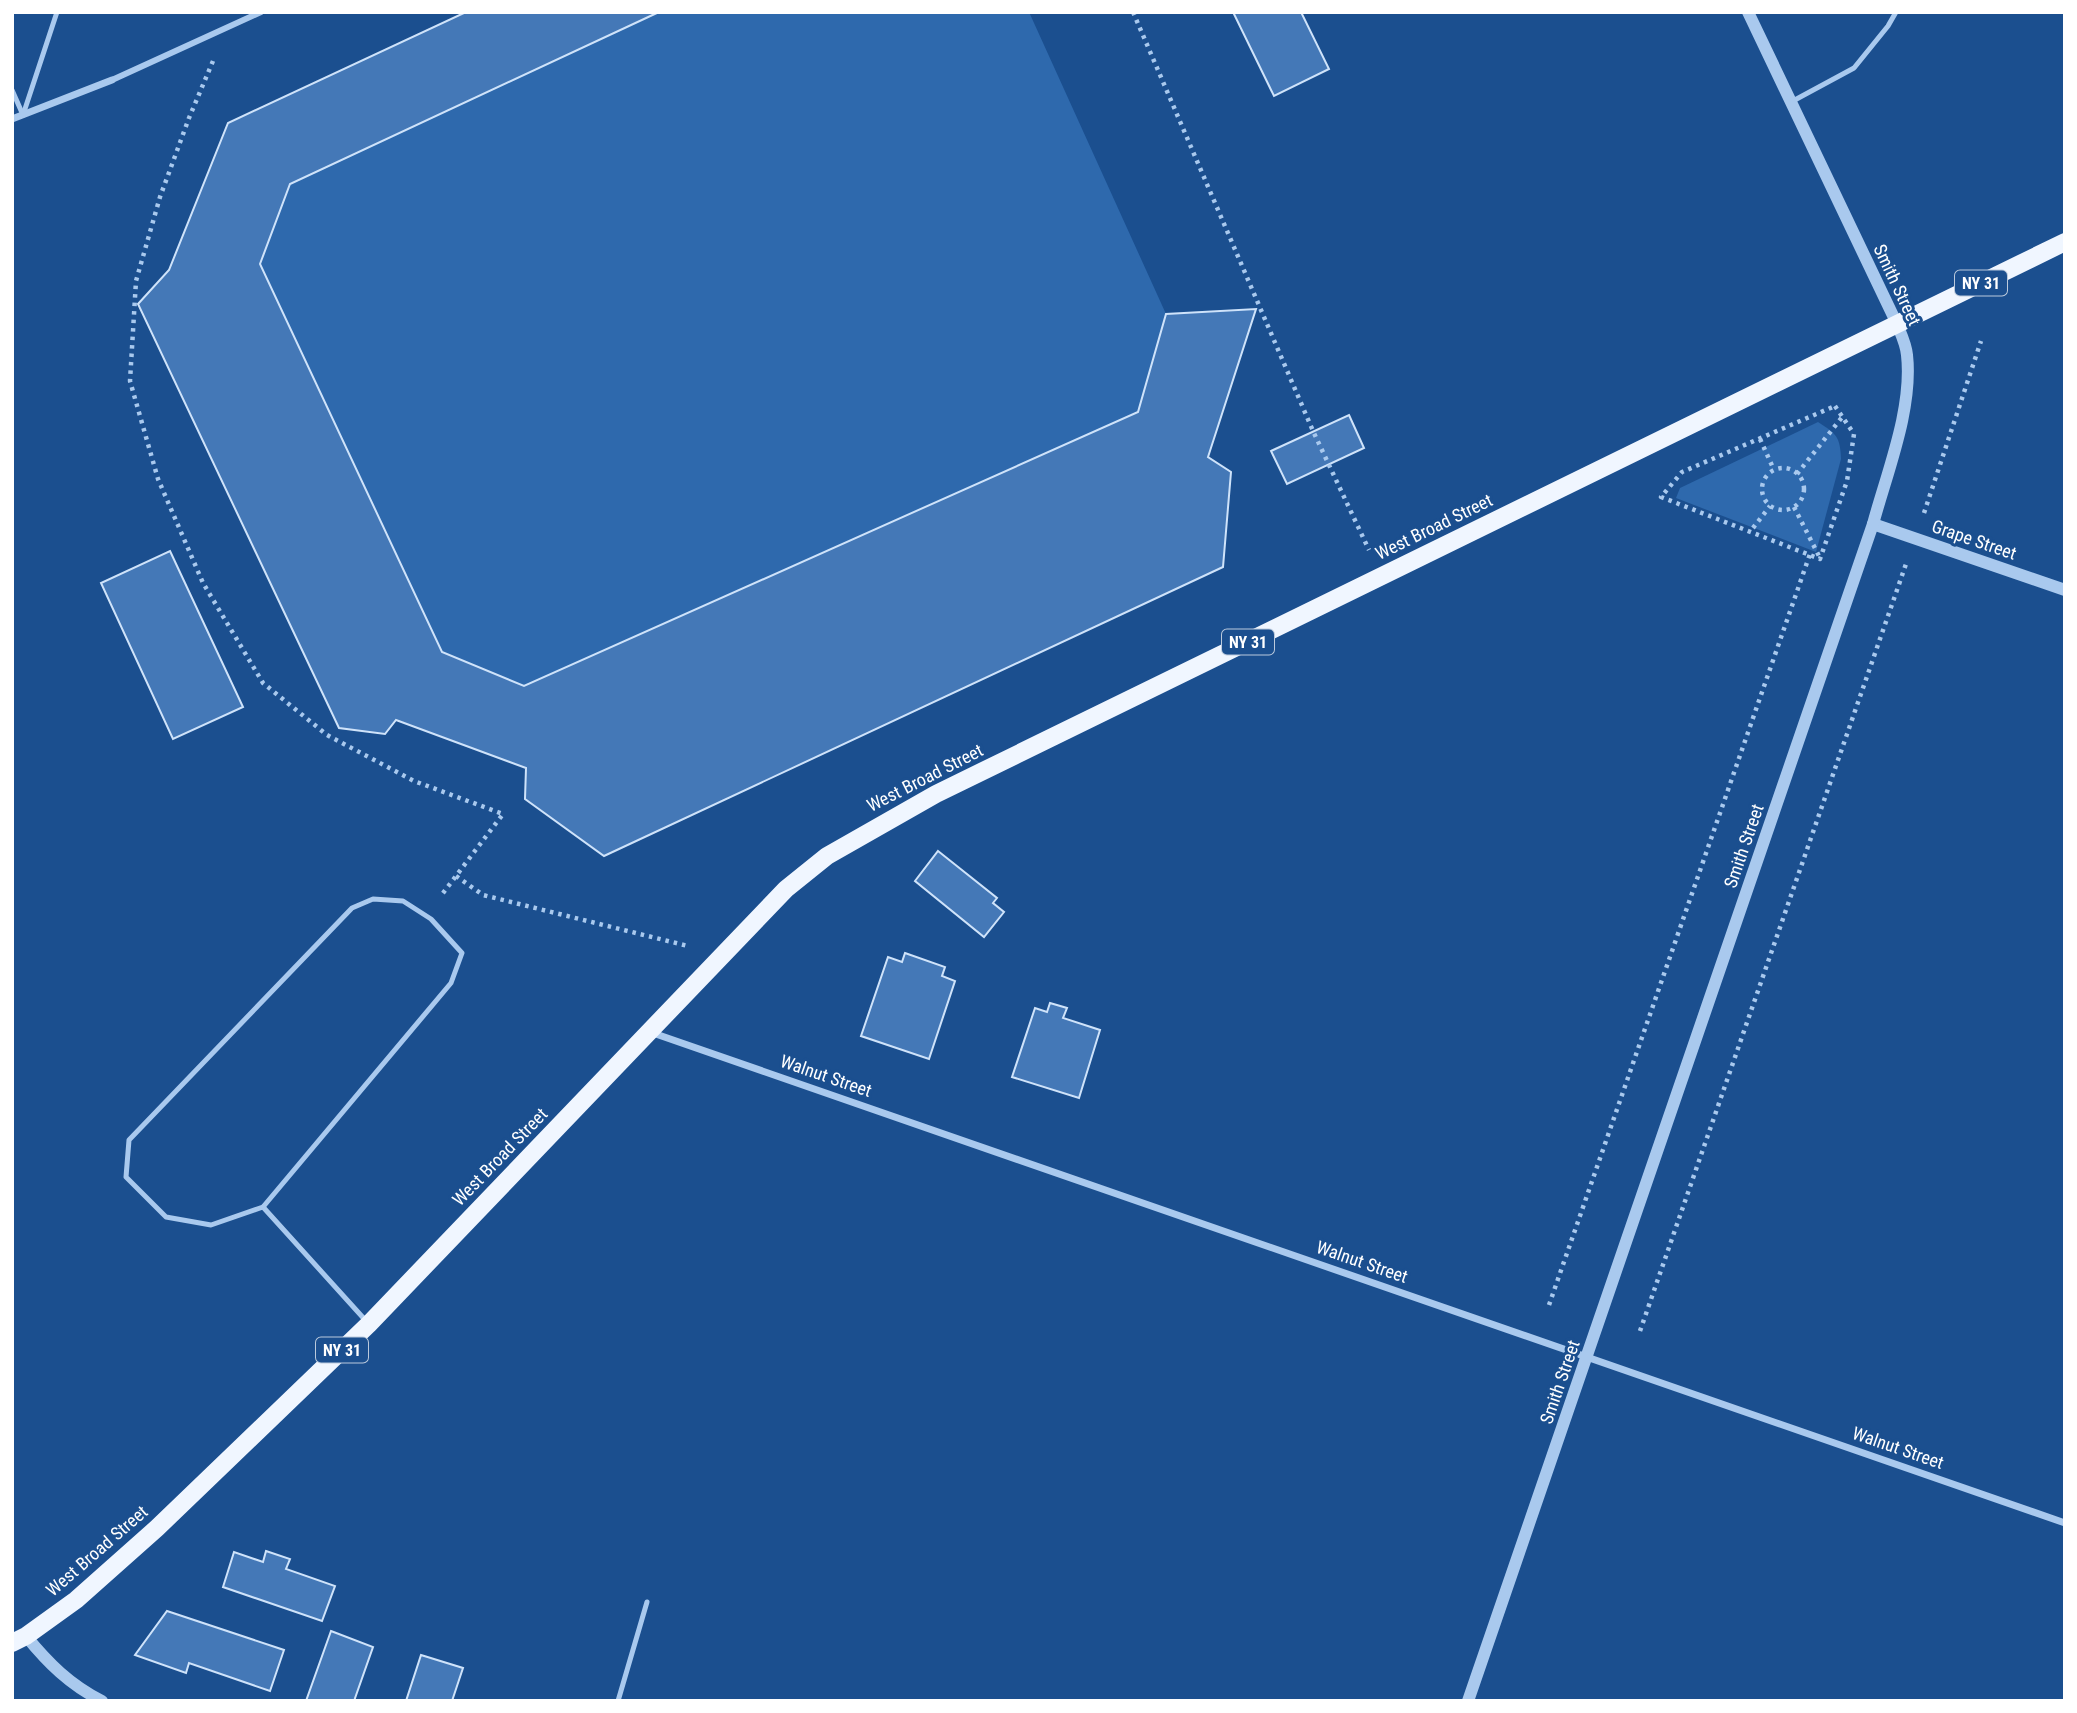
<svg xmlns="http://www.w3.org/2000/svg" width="2077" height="1713" font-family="'Roboto Condensed',sans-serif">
<rect width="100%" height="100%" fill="#1b4f8f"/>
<g fill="#2e69ad">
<path d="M466 12H1029L1166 314 1256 309 1208 457 1231 472 1223 567 604 856 525 799 526 767 396 720 385 734 339 728 138 304 169 270 228 123Z"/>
<path d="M1818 422C1837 434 1840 437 1841 459L1816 552 1676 498 1680 488Z"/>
</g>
<g fill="#4478b7" stroke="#cfe3fa" stroke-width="2">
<path d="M466 12H659L290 184 260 264 442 652 524 686 1138 412 1166 314 1256 309 1208 457 1231 472 1223 567 604 856 525 799 526 768 396 720 385 734 339 728 138 304 169 270 228 123Z"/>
<path d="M1233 12H1301L1329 69 1274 96Z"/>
<path d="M1349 415 1364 448 1287 484 1271 451Z"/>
<path d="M170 551 243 707 173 739 101 583Z"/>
<path d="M938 851 997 898 993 903 1004 912 984 937 915 881Z"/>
<path d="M905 953 945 967 942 976 955 981 929 1059 861 1036 888 957 902 962Z"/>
<path d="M1050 1003 1067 1008 1063 1018 1100 1030 1079 1098 1012 1077 1035 1008 1047 1012Z"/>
<path d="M266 1551 290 1559 286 1569 335 1586 322 1621 223 1587 234 1552 263 1562Z"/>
<path d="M167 1611 284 1650 270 1691 189 1663 186 1673 135 1655Z"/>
<path d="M331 1631 373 1647 354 1701H306Z"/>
<path d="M421 1655 463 1668 452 1701H406Z"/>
</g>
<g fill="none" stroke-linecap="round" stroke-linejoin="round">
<g stroke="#a9c9ee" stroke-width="4.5" stroke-dasharray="3.5 5" stroke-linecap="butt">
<path d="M1133 12 1313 431 1369 550"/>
<path d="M213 61 189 118 160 197 136 281 130 381 158 479 203 583 263 683 327 735 414 781 503 814 440 897"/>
<path d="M1835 406 1854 434 1847 481 1820 559 1661 497 1682 472Z"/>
<path d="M1760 439 1774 470"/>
<circle cx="1783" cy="489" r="21"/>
<path d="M1797 474 1843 416"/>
<path d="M1794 507 1820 558"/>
<path d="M1924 513 1981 341"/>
<path d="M1753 528 1770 506"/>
<path d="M456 876 483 895 688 946"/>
<path d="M1549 1305 1810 554"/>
<path d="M1640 1331 1906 564"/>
</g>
<g stroke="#a9c9ee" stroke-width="5">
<path d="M12 90 23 115"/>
<path d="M1791 102 1854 68 1888 26 1896 12"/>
<path d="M23 115 57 12"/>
<path d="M373 899 403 901 431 919 462 953 451 983 263 1207 211 1225 166 1217 126 1177 129 1140 352 908Z"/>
<path d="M263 1207 367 1322"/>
<path d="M618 1701 647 1602"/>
</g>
<path stroke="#a9c9ee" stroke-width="6" d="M112 80 261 12"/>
<g stroke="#a9c9ee" stroke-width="7">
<path d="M12 119 112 80"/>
<path d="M650 1032 2065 1523"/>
</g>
<g stroke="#a9c9ee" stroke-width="12">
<path d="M1873 524 2065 590"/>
<path d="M26 1636C48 1663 70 1685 102 1701"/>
<path d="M1468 1701 1873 524C1887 472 1913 409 1907 355 1906 344 1901 334 1897 324L1748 12"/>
</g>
<path stroke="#f0f6ff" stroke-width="18" d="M12 1643 26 1636 76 1600 157 1528 369 1324 786 889 827 856 936 794 2065 242"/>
</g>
<g text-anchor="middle" stroke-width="6" stroke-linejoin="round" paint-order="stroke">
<g fill="#1b4f8f" stroke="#bbcadd" stroke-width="2">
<rect x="1955" y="270.5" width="52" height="25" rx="5"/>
<rect x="1222" y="629.5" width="52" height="25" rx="5"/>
<rect x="316" y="1337.5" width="52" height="25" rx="5"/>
</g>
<g font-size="16" font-weight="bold" fill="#fff">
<text x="1981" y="289">NY 31</text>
<text x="1248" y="648">NY 31</text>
<text x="342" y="1356">NY 31</text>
</g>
<g font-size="18" fill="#fff" stroke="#1b4f8f">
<text transform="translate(1897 285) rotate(65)" y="6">Smith Street</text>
<text transform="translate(1434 527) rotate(-26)" y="6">West Broad Street</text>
<text transform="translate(1974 540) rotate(19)" y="6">Grape Street</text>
<text transform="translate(925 778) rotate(-27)" y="6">West Broad Street</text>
<text transform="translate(1744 846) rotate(-71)" y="6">Smith Street</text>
<text transform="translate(826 1076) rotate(19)" y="6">Walnut Street</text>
<text transform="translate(500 1157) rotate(-46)" y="6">West Broad Street</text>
<text transform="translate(1362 1262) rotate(19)" y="6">Walnut Street</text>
<text transform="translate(1560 1382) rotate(-71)" y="6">Smith Street</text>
<text transform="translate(1898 1448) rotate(19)" y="6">Walnut Street</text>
<text transform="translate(97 1551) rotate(-41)" y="6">West Broad Street</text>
</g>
</g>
<rect width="2077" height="1713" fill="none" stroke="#ffffff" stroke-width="28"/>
</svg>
